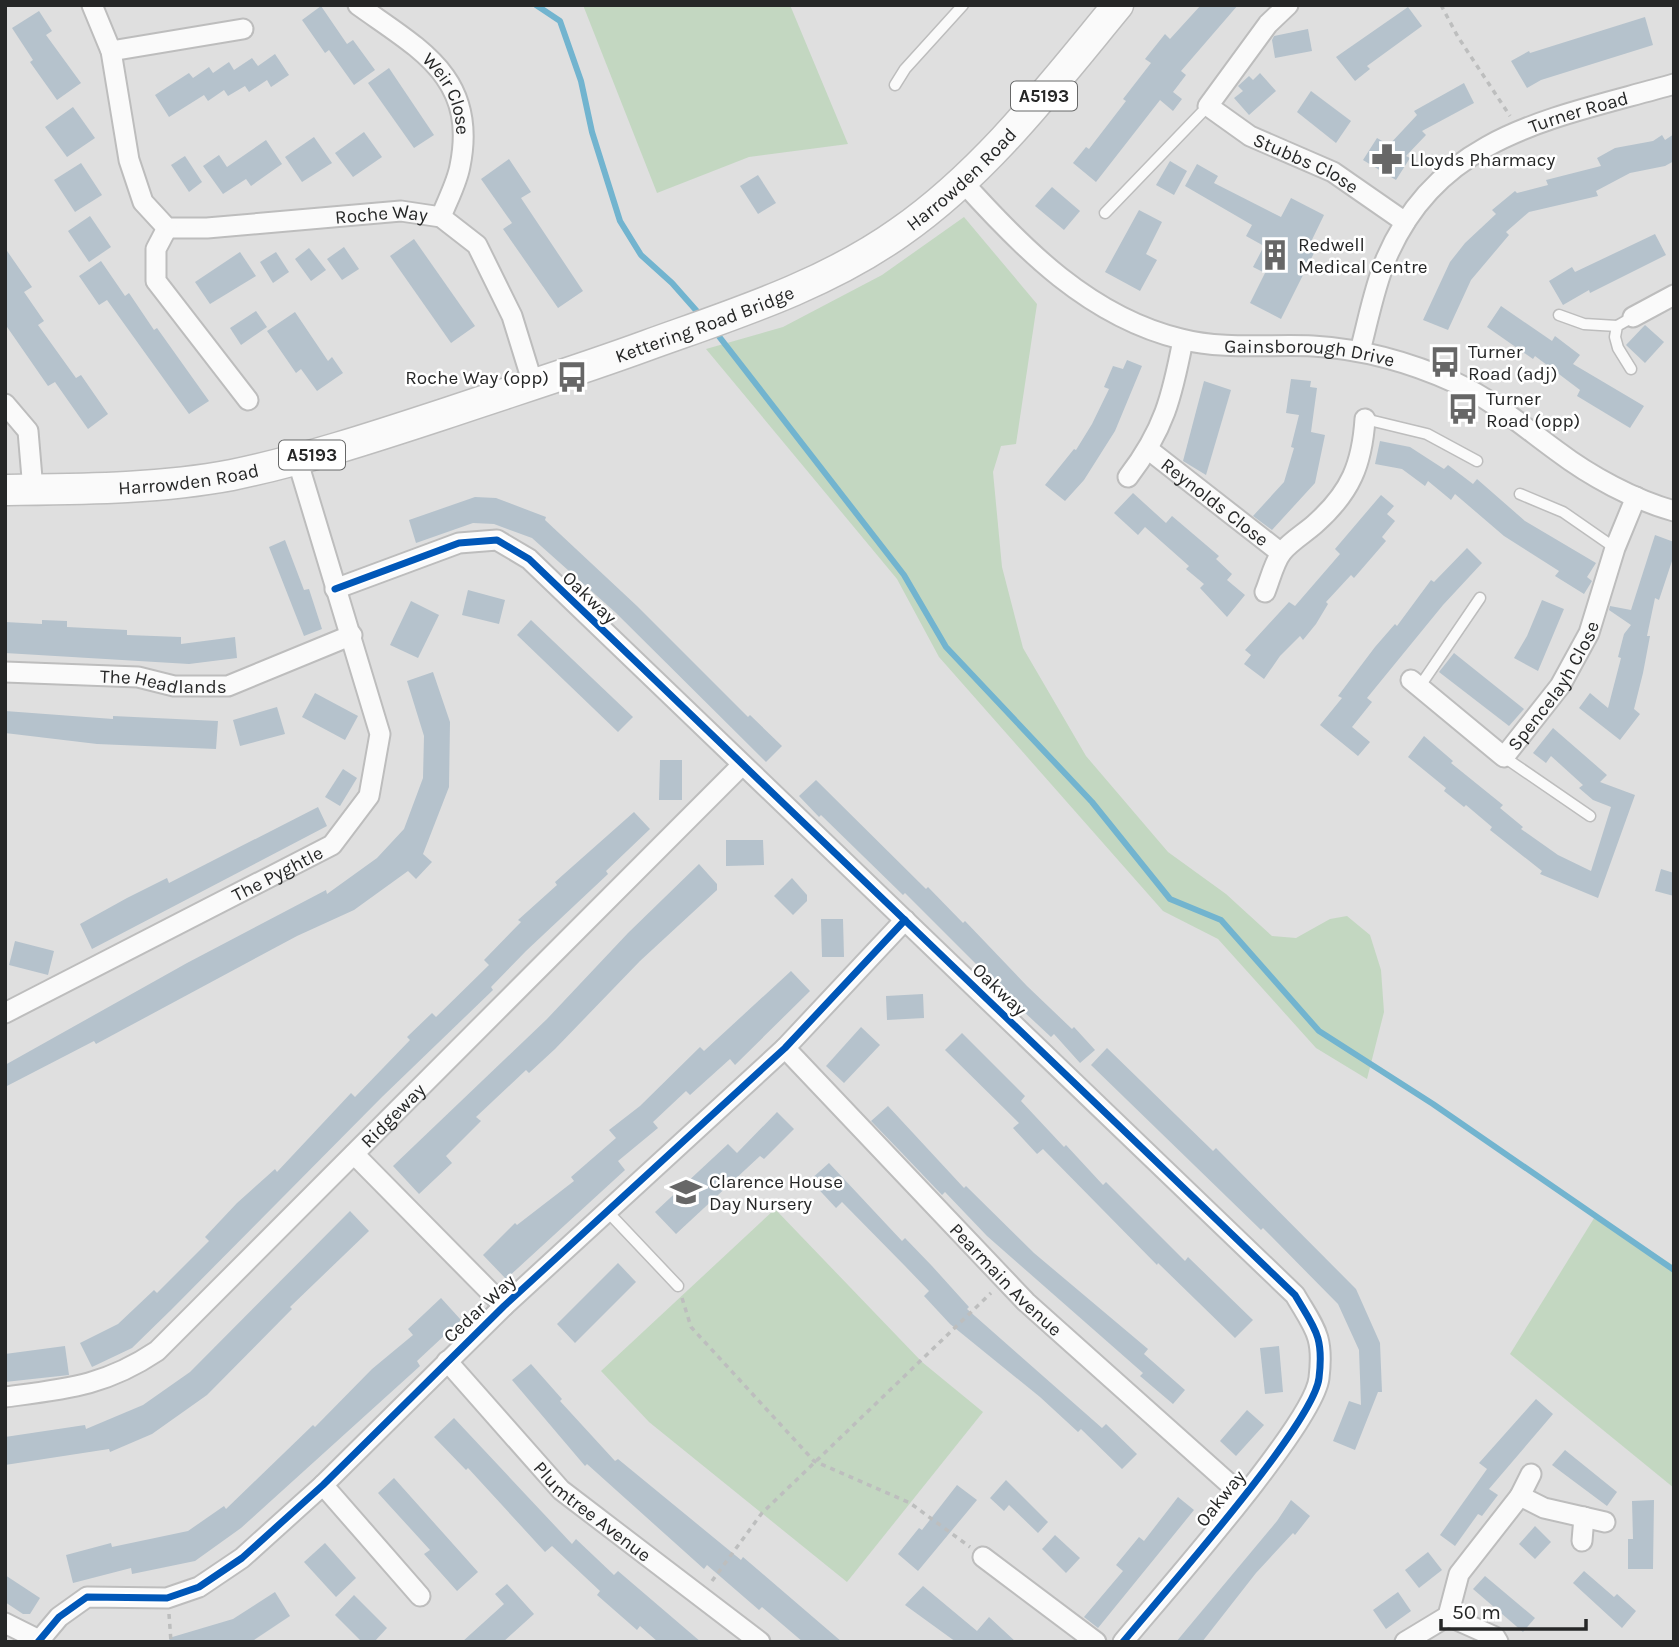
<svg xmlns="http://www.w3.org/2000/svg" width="1679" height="1647" font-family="Karla,sans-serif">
<rect width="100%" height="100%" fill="#dfdfdf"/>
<g fill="#c3d7c1">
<path d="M583 5H790L848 144 749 157 657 193Z"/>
<path d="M964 217 1037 304 1016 444 1001 446 993 472 1002 567 1023 648 1086 756 1168 852 1226 894 1272 936 1296 938 1330 919 1347 916 1370 935 1381 970 1384 1012 1367 1079 1316 1048 1218 939 1163 911 939 657 897 579 706 349 783 327 882 275Z"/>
<path d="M775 1209 922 1362 983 1412 847 1582 649 1422 601 1371Z"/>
<path d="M1596 1215 1674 1266V1488L1510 1354Z"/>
</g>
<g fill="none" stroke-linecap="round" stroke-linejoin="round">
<g stroke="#72b4cf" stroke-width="6">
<path d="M536 5 560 21 581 81 592 132 620 221 641 255 672 283 702 317"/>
<path d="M714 330 904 575 946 647 1092 802 1170 899 1221 920 1319 1031 1433 1104 1674 1270"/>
</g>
</g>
<g fill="#b5c2cc">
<path d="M1201 5H1238L1181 71 1186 75 1173 92 1182 99 1173 111 1160 100 1096 182 1073 163 1086 147 1089 149 1126 101 1123 99 1151 63 1145 59 1165 34 1170 39Z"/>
<path d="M321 6 347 44 353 40 375 70 354 85 329 50 325 53 302 20Z"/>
<path d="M1408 7 1422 26 1367 66 1370 69 1355 81 1336 57Z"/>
<path d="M39 11 52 31 46 35 81 83 57 100 30 62 33 60 12 28Z"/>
<path d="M1645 17 1653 45 1541 80 1527 88 1511 61 1529 51 1530 53Z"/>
<path d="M1308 29 1312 51 1275 58 1272 40 1274 36Z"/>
<path d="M275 54 289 75 271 87 267 80 249 92 245 86 228 96 224 90 208 101 204 95 169 117 155 95 189 73 193 78 209 67 213 73 229 62 234 70 252 58 258 66Z"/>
<path d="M389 68 434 135 414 148 368 83Z"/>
<path d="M1260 73 1276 91 1249 115 1234 98 1243 91 1238 86 1249 76 1253 80Z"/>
<path d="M1464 83 1474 103 1422 131 1426 135 1406 156 1410 158 1396 180 1363 160 1377 138 1389 145 1417 115 1414 111Z"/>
<path d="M1311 91 1351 121 1336 143 1297 112Z"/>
<path d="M73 107 95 138 67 157 45 127Z"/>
<path d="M364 132 382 157 353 177 335 153Z"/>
<path d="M1674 134V161L1665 166 1630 173 1596 191 1598 196 1529 212 1506 232 1509 235 1471 280 1448 330 1423 320 1450 262 1465 243 1496 214 1492 210 1515 191 1517 193 1548 185 1546 180 1601 166 1597 158 1615 148 1653 141 1662 135 1665 140Z"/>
<path d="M314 137 332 163 302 182 285 157Z"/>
<path d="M266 140 282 164 251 186 246 179 223 194 203 166 219 155 227 167Z"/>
<path d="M185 156 202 182 189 192 171 165Z"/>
<path d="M509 159 531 192 521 198 583 291 558 308 503 229 512 223 481 179Z"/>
<path d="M1170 161 1187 171 1174 195 1156 185Z"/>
<path d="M81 163 102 195 75 212 54 180Z"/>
<path d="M1197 164 1218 176 1214 183 1281 217 1291 198 1324 215 1308 248 1315 251 1281 319 1250 303 1265 273 1253 267 1264 246 1246 236 1252 225 1185 186Z"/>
<path d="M758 175 776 203 758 214 740 186Z"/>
<path d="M1052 187 1080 211 1064 230 1035 206Z"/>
<path d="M1139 210 1162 222 1146 254 1157 260 1140 291 1105 272Z"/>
<path d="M90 216 111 247 89 262 68 231Z"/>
<path d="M1655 234 1666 255 1590 293 1589 290 1563 305 1549 281 1572 267 1575 272Z"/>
<path d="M414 239 475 326 451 343 390 256Z"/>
<path d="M344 247 359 269 342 280 327 259Z"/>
<path d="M5 248 32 287 24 292 44 321 38 325 76 378 81 375 108 414 88 429 55 382 48 386 5 324Z"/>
<path d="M309 248 326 270 311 281 295 259Z"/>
<path d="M240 252 256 276 210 304 195 282Z"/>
<path d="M276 252 289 272 273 283 260 262Z"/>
<path d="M101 261 125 296 129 293 154 330 157 328 209 401 189 414 107 300 99 305 79 276Z"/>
<path d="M1501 306 1552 341 1555 336 1580 355 1573 364 1644 406 1630 428 1577 396 1580 390 1535 356 1533 359 1487 327Z"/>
<path d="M256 311 267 327 241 345 230 328Z"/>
<path d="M295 312 328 361 332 357 343 373 317 391 301 369 296 373 267 331Z"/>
<path d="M1645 325 1664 342 1645 363 1626 345Z"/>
<path d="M1127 360 1142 366 1115 431 1084 480 1065 501 1045 485 1074 449 1076 450 1092 424 1109 389 1104 387 1113 366 1123 369Z"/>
<path d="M1291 379 1311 381 1310 387 1317 388 1311 432 1325 435 1315 483 1272 530 1253 516 1284 482 1294 448 1291 447 1299 415 1286 413Z"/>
<path d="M1204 381 1231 390 1206 475 1183 461Z"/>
<path d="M1380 441 1410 447 1444 469 1448 465 1473 484 1477 479 1525 521 1596 563 1587 577 1592 581 1584 594 1555 576 1559 571 1504 536 1455 494 1451 500 1428 481 1425 486 1402 469 1375 464Z"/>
<path d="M1133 493 1166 523 1172 516 1219 556 1216 559 1232 574 1227 580 1245 595 1227 617 1200 588 1204 584 1186 569 1189 566 1145 527 1138 535 1114 513Z"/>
<path d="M1381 495 1394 506 1387 514 1395 521 1382 537 1386 541 1354 578 1351 575 1326 602 1328 604 1316 624 1303 640 1300 636 1280 656 1264 679 1244 664 1251 655 1245 650 1289 602 1295 606 1340 554 1335 549Z"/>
<path d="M475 497 496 498 546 517 545 520 637 606 748 717 750 715 782 746 766 762 615 612 532 538 494 524 473 523 416 543 409 520Z"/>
<path d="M1655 535 1674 542V555L1659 600 1655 598 1647 636H1650L1643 673 1634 709 1640 714 1620 740 1579 708 1590 693 1608 708 1621 658 1618 657 1624 634 1631 625 1609 610 1610 606 1631 610Z"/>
<path d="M285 540 304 590 309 589 322 629 304 636 269 547Z"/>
<path d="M1467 548 1482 563 1443 605 1367 698 1372 702 1352 727 1370 742 1358 756 1320 725 1342 698 1338 696 1375 647 1395 624 1397 626 1431 580 1434 582Z"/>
<path d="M468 590 505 600 499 624 462 615Z"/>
<path d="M1542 600 1564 609 1538 671 1514 658 1527 636Z"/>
<path d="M411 601 439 615 418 658 390 645Z"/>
<path d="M42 620 67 621V627L127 630V635L181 637V644L235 637 237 658 189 664 5 653V622L42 624Z"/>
<path d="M531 620 633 717 618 732 517 635Z"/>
<path d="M1454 653 1524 709 1509 726 1439 672Z"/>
<path d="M433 672 450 722 449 787 423 854 432 862 416 879 408 871 354 910 297 936 96 1044 94 1041 5 1087V1065L187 963 326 890 327 894 377 858 404 829 423 778 424 736 407 681Z"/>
<path d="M315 693 358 716 345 740 302 717Z"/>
<path d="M277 707 285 734 240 746 233 720Z"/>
<path d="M5 711 113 719V716L218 721 216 749 97 744 5 733Z"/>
<path d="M1553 728 1607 775 1600 782 1635 795 1598 898 1540 874 1542 871 1490 830 1492 827 1466 805 1464 807 1444 791 1446 788 1408 757 1424 736 1453 761 1451 763 1503 805 1500 808 1523 827 1521 829 1558 855 1591 871 1611 807 1593 800 1579 788 1583 785 1551 756 1546 763 1533 753Z"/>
<path d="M660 760H682V800H659Z"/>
<path d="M343 769 357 778 340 806 325 797Z"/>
<path d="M816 780 926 889 928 887 963 923 965 921 1027 986 1072 1029 1074 1027 1095 1050 1080 1063 1054 1034 1051 1037 1021 1009 905 893 903 895 821 815 819 817 799 796Z"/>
<path d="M318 807 327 826 92 949 80 924 127 898 167 878 169 883Z"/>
<path d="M634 812 650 829 606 871 608 874 526 951 491 987 493 990 382 1097 172 1309 132 1348 92 1367 80 1343 118 1324 154 1290 157 1293 209 1241 205 1237 237 1203 275 1169 277 1172 351 1093 355 1097 383 1068 410 1040 407 1037 432 1013 436 1017 489 965 484 960 521 922 518 920 557 885 555 882Z"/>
<path d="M726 840H763L764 865 726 866Z"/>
<path d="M699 864 717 884V890L640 961 555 1049 529 1073 526 1070 476 1117 481 1121 446 1156 452 1163 419 1194 393 1166 547 1019 628 933Z"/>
<path d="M1661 869 1674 873V896L1655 891Z"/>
<path d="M792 878 807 895V901L793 915 774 896Z"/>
<path d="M821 919H843L844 957H822Z"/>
<path d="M15 941 54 951 48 975 9 965Z"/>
<path d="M791 971 810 991 735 1065 730 1059 690 1095 686 1091 653 1122 658 1128 618 1161 625 1170 506 1279 483 1255 515 1223 517 1225 574 1181 571 1177 616 1138 609 1130 640 1106 700 1047 704 1051Z"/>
<path d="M923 994 924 1018 887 1020 886 996Z"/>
<path d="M861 1027 880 1045 844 1083 826 1066Z"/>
<path d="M962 1033 1025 1096 1021 1101 1064 1147 1066 1145 1103 1185 1106 1182 1185 1261 1188 1257 1253 1320 1235 1338 1158 1263 1157 1265 1043 1149 1037 1154 1013 1128 1019 1123 945 1050Z"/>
<path d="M1107 1048 1213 1151 1216 1148 1356 1289 1380 1343 1382 1392H1378L1355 1450 1333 1441 1349 1401 1361 1405 1359 1350 1338 1304 1263 1228 1261 1230 1091 1065Z"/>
<path d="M888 1106 964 1188 966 1186 1034 1253 1148 1349 1144 1354 1185 1390 1173 1404 1140 1376 1143 1373 987 1236 945 1192 942 1195 902 1153 871 1121Z"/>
<path d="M777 1112 794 1129 764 1159 760 1156 676 1234 655 1212 728 1144 737 1153Z"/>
<path d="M829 1163 902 1241 905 1238 932 1266 969 1307 967 1309 1102 1428 1106 1424 1137 1454 1122 1469 1081 1429 1078 1432 1040 1397 950 1324 924 1296 929 1291 905 1266 842 1202 836 1208 810 1180Z"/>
<path d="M350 1211 369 1231 290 1307 292 1309 207 1395 152 1434 110 1452 109 1449 5 1465V1437L85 1425 86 1429 143 1405 190 1372Z"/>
<path d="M618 1263 636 1282 575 1343 557 1324Z"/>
<path d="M441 1298 461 1320 417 1361 420 1366 241 1528 195 1561 132 1574 131 1568 73 1583 66 1555 111 1543 112 1547 188 1531 224 1506 226 1509 313 1425 315 1427 372 1369 413 1335 408 1329Z"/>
<path d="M65 1346 69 1375 5 1382V1354Z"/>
<path d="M1279 1346 1283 1392 1265 1394 1260 1348Z"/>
<path d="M531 1364 562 1399 560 1401 615 1461 618 1459 741 1560 743 1557 842 1642H803L762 1607 759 1610 707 1565 704 1569 587 1464 585 1466 512 1380Z"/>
<path d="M1536 1399 1553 1414 1489 1489 1498 1495 1482 1516 1478 1514 1455 1546 1440 1535 1487 1469 1479 1463Z"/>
<path d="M1247 1410 1264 1425 1236 1456 1220 1441Z"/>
<path d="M454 1418 572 1544 576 1539 614 1575 618 1571 701 1642H658L640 1626 637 1630 597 1595 600 1591 552 1546 545 1552 468 1468 466 1470 434 1437Z"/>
<path d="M1565 1450 1617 1492 1607 1506 1552 1465Z"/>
<path d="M394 1478 478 1572 457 1591 424 1554 430 1550 378 1493Z"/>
<path d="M1006 1480 1048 1522 1038 1533 1009 1505 1004 1511 990 1498Z"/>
<path d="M957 1485 977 1500 918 1571 898 1554 919 1528 922 1530Z"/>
<path d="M1178 1497 1194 1510 1098 1628 1084 1617 1123 1571 1116 1565 1139 1537 1144 1541Z"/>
<path d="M1291 1500 1310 1516 1295 1535 1293 1533 1256 1573 1202 1642H1176L1277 1521Z"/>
<path d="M1654 1500 1653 1569H1628V1539H1633L1632 1501Z"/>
<path d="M1535 1526 1551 1542 1535 1559 1519 1544Z"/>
<path d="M1055 1535 1080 1558 1066 1573 1042 1549Z"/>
<path d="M325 1543 356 1578 336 1597 304 1562Z"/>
<path d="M1428 1552 1442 1570 1419 1588 1405 1570Z"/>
<path d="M1584 1571 1614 1597 1617 1594 1636 1611 1622 1628 1573 1583Z"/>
<path d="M5 1575 40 1598 30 1614H23L5 1602Z"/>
<path d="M1485 1576 1535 1618 1523 1632 1473 1589Z"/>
<path d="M507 1584 534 1614 503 1642H462L504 1604 495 1594Z"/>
<path d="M923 1586 977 1631 989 1617 1016 1642H956L905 1605Z"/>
<path d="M275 1592 290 1616 251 1642H170L169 1638 233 1619Z"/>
<path d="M1398 1592 1411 1611 1386 1629 1373 1610Z"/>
<path d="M354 1595 387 1628 374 1642H362L335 1615Z"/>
</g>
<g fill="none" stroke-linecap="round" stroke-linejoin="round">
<defs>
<g id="lane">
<path d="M895 85 905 69 963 5"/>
<path d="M1105 213 1208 106"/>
<path d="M1559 315 1584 324 1617 326"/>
<path d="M1631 369 1618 348 1615 337 1617 326 1633 317"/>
<path d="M1365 419 1427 434 1477 461"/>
<path d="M1520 494 1563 512 1615 548"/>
<path d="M1420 686 1480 598"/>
<path d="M1504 757 1590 816"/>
<path d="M607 1211 678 1286"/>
</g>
<g id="street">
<path id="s1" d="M92 5 111 51 129 160 143 202 167 228H207L401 211 441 217 477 245 512 316 533 384"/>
<path id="s2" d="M358 5C419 49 478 77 460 166 457 183 447 201 441 217"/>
<path id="s3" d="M1288 5 1268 24 1208 106 1250 136 1333 172 1405 222"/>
<path d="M111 51 243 29"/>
<path id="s4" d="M962 181C1023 249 1090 317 1181 339 1223 350 1271 344 1313 346 1362 349 1412 363 1456 383 1493 400 1524 427 1557 451 1590 476 1634 500 1674 511"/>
<path d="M167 228 156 249V281L248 400"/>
<path d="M1633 317 1674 295"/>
<path id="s5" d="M1360 351C1368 321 1374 288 1386 259 1439 133 1556 118 1674 84"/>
<path d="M5 404 28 431 33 490"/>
<path id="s6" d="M1149 450 1281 553"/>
<path d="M1128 477C1164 430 1172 397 1183 340"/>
<path d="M335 589 459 543 497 540 529 559 1295 1295C1315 1329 1324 1336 1319 1378 1314 1424 1160 1597 1123 1642"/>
<path d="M1265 592C1270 580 1274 562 1282 552 1291 541 1305 533 1315 524 1351 492 1362 464 1365 419"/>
<path id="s7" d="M5 672 138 677 174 686H228L352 635"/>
<path id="s8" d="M1411 680 1504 757 1560 686 1589 633 1615 548 1636 497"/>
<path id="s9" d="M5 1013 332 845 369 796 380 734 297 459"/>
<path id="s10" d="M785 1048 1026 1302 1243 1496"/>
<path d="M354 1154 504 1306"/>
<path id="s11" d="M447 1361 561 1490 760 1642"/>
<path id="s12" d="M5 1397C66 1389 105 1386 157 1351L742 765"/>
<path d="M323 1485 420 1596"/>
<path d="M1520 1496 1544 1508 1605 1522"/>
<path d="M1582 1541 1584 1517"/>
<path d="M983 1557 1096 1642"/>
<path d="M1448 1616 1495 1637 1498 1642"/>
<path d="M5 1623 39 1640"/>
<path d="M38 1642 59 1617 87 1597 167 1598 199 1587 242 1558 323 1485 504 1306 785 1048 905 920"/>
<path d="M1405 1642 1448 1616 1459 1574 1520 1496 1531 1474"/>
</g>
<g id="primary">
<path id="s13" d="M5 490C80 489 158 489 232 475 304 460 374 437 444 414 512 391 580 370 648 345 734 314 824 286 900 232 986 172 1052 85 1118 5"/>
</g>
</defs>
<use href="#lane" stroke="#bdbdbd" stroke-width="13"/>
<use href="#street" stroke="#bdbdbd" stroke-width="23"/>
<use href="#primary" stroke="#bdbdbd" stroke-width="33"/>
<g stroke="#bdbebe" stroke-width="3.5" stroke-dasharray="5 5" stroke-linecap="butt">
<path d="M1441 5 1458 37 1510 116"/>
<path d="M682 1298 691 1327 814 1461 910 1503 970 1547"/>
<path d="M712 1581 762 1513 991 1293"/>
<path d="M169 1614 171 1642"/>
</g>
<use href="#lane" stroke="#fafafa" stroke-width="10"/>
<use href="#street" stroke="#fafafa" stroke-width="19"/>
<use href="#primary" stroke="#fafafa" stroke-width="30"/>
<defs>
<g id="cycleway">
<path d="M335 589 459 543 497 540 529 559 1295 1295C1315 1329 1324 1336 1319 1378 1314 1424 1160 1597 1123 1642"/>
<path d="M38 1642 59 1617 87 1597 167 1598 199 1587 242 1558 323 1485 504 1306 785 1048 905 920"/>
</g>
</defs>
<use href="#cycleway" stroke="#fff" stroke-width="11"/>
<use href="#cycleway" stroke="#0057b8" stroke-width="7"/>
</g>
<defs>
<symbol id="pharmacy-bare" viewBox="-9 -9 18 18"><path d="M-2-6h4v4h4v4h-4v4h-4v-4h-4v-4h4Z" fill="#676767" stroke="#fff" stroke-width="2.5" paint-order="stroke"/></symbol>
<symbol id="building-bare" viewBox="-9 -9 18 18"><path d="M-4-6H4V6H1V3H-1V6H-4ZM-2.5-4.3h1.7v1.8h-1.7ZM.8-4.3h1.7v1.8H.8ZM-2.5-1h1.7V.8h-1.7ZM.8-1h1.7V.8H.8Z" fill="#676767" stroke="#fff" stroke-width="2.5" paint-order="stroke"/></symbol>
<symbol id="bus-bare" viewBox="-9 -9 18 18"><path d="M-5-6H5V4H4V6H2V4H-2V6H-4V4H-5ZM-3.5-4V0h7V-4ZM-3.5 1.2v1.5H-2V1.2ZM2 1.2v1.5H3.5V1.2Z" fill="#676767" stroke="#fff" stroke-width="2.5" paint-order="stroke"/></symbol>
<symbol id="school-bare" viewBox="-9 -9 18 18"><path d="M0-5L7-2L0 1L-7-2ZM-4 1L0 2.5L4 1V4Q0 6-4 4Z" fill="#676767" stroke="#fff" stroke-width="2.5" paint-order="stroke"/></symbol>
</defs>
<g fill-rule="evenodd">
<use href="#pharmacy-bare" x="1365" y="137" width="44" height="44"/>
<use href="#building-bare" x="1253" y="233" width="44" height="44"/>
<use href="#bus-bare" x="1423" y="340" width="44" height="44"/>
<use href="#bus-bare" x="550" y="355" width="44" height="44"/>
<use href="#bus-bare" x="1441" y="387" width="44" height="44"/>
<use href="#school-bare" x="664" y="1170" width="44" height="44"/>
</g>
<g text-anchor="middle" stroke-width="5" stroke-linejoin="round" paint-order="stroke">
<g fill="#fff" stroke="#676868" stroke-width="2">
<rect x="1011" y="81.5" width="66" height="29" rx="5"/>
<rect x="279" y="440.5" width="66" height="29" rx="5"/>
</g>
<g font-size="18" font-weight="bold" fill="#262727">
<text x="1044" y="102">A5193</text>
<text x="312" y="461">A5193</text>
</g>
<g font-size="19" fill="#262727" stroke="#fff">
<text dy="7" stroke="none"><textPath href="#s2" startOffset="130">Weir Close</textPath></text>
<text dy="7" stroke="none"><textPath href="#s5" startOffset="348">Turner Road</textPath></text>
<text dy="7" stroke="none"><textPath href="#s3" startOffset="243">Stubbs Close</textPath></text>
<text dy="7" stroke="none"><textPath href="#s13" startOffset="1022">Harrowden Road</textPath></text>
<text dy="7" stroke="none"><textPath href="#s1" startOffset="455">Roche Way</textPath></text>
<text dy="7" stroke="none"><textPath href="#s13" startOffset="724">Kettering Road Bridge</textPath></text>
<text dy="7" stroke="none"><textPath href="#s4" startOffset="404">Gainsborough Drive</textPath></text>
<text dy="7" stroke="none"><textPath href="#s13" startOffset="184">Harrowden Road</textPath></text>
<text dy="7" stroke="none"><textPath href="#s6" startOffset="84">Reynolds Close</textPath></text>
<text transform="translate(590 597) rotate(44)" y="7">Oakway</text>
<text dy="7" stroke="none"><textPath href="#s7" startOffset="159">The Headlands</textPath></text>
<text dy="7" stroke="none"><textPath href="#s8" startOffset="208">Spencelayh Close</textPath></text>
<text dy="7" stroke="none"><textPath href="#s9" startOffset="306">The Pyghtle</textPath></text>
<text transform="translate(1000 989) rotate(44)" y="7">Oakway</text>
<text dy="7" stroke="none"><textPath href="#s12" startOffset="494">Ridgeway</textPath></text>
<text dy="7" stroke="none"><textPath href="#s10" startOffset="320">Pearmain Avenue</textPath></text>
<text transform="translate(479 1308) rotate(-43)" y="7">Cedar Way</text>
<text transform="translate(1220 1498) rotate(-51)" y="7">Oakway</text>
<text dy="7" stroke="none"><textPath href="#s11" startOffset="210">Plumtree Avenue</textPath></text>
</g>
<g font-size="19" fill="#262727" stroke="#fff" text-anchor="start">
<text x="1410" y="166">Lloyds Pharmacy</text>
<text x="1298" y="251">Redwell<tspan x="1298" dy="22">Medical Centre</tspan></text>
<text x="1468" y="358">Turner<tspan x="1468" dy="22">Road (adj)</tspan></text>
<text x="549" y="384" text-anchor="end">Roche Way (opp)</text>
<text x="1486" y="405">Turner<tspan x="1486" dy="22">Road (opp)</tspan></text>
<text x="709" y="1188">Clarence House<tspan x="709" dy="22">Day Nursery</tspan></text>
</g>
</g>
<rect width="1679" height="1647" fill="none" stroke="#262727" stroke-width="14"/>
<path d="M1441 1619v10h145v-10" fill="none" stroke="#262727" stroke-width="3.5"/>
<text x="1452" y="1619" font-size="21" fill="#262727" stroke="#ffffff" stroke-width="5" paint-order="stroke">50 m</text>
</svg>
